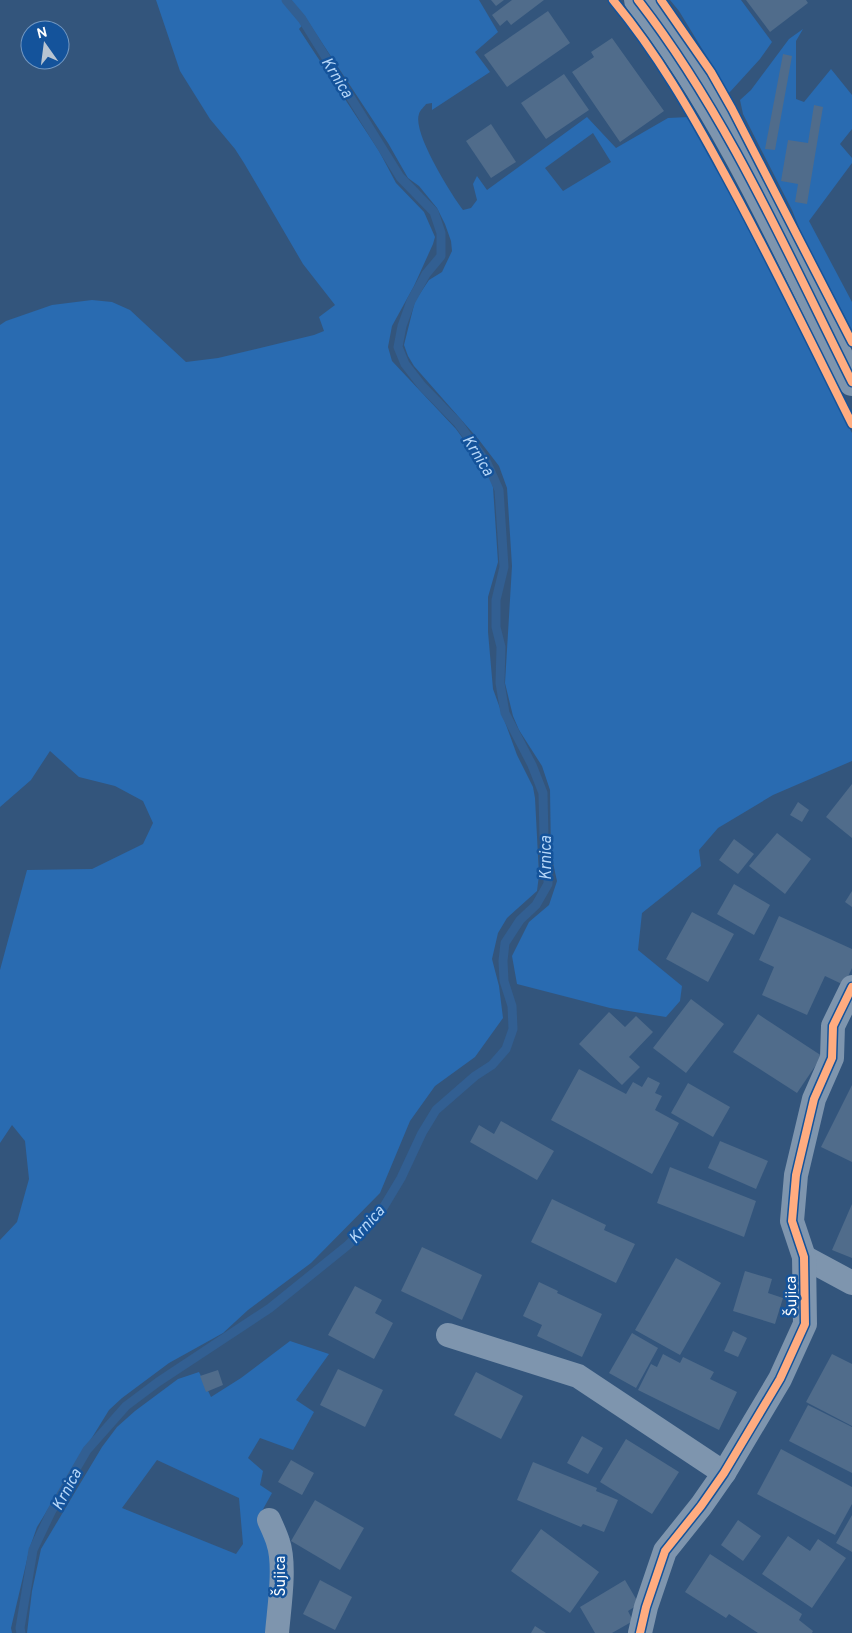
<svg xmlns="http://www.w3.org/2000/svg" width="852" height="1633" font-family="Overpass,sans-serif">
<rect width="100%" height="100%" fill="#33557c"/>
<g fill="#296bb1" fill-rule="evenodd">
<path d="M156 0H479L498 32 475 52 490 72 432 110V103L426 104C424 107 420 110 419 114 412 132 451 194 463 210L471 208 477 200 473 184 477 176 487 190 587 117 616 148 668 118 689 117 747 225 852 433V761L773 795 718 828 699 850 701 866 642 913 638 950 682 986 680 1001 666 1017 610 1008 517 984 512 956 529 922 549 905 557 881 551 854 550 790 542 766 519 730 513 716 505 683 512 566 507 488 499 466 479 440 414 366 408 356 404 345 415 301 429 280 442 272 452 251 451 241 445 224 437 208 419 186 408 178 388 143 307 20 299 29 379 151 396 183 424 212 435 237 433 244 414 286 392 326 388 347 392 361 456 429 491 477 493 487 498 562 488 597V632L493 689 517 755 533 787 535 798 539 875 537 891 507 918 498 933 492 959 499 986 503 1018 475 1057 435 1086 410 1121 380 1193 311 1263 248 1310 223 1333 169 1363 122 1398 109 1410 37 1527 30 1547 11 1628 12 1633H0V1240L17 1222 29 1179 25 1141 12 1125 0 1143V970L27 870 92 869 143 844 153 823 143 801 115 786 79 777 50 751 31 780 0 807V325L6 321 52 305 92 300 112 302 130 310 186 362 218 358 314 335 324 331 319 317 335 305 303 264 244 163 235 149 210 119 180 71ZM593 133 611 162 563 191 545 168Z"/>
<path d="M670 0H741L772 42 760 59 729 93 679 11Z"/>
<path d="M803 29 796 41V99L804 102 831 69 852 95V129L840 144 852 158V163L809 221 852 302V330L802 235 792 210 743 114 740 100 751 90 789 39Z"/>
<path d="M290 1341 329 1354 296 1400 314 1412 293 1450 260 1438 248 1458 263 1471 260 1485 272 1493 257 1520 276 1550 274 1633H27L32 1591 41 1549 102 1447 117 1427 135 1411 178 1379 199 1372 211 1397 241 1378ZM157 1460 239 1498 243 1544 236 1554 122 1508Z"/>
</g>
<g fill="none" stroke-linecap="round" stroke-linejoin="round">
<path stroke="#325f92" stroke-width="9" d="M21 1633 20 1628 33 1550 51 1512 87 1450 126 1406 158 1382 270 1308 348 1245 380 1213 401 1178 422 1133 436 1110 475 1076 492 1065 506 1049 513 1029 512 1006 504 981 503 961 505 943 520 920 536 905 548 884V866L544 837 543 793 532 765 505 713 500 683 501 647 496 627V600L504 567 499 490 487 463 458 423 422 386 405 364 398 347 402 326 411 301 426 274 441 256V233L434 212 400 177 302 19 286 0"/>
</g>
<g fill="#506c8b">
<path d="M491 0H504L496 6Z"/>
<path d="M512 0H544L511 25 507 20 500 26 492 15Z"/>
<path d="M746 0H806L808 3 770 32Z"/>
<path d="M548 11 570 43 507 87 484 55Z"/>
<path d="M612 38 664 111 620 142 572 72 594 57 591 52Z"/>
<path d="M783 54 792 56 775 150 765 149Z"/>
<path d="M564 74 589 110 546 139 521 103Z"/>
<path d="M814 105 823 107 807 204 795 202 798 184 781 181 788 140 808 143Z"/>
<path d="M491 124 516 162 491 178 466 141Z"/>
<path d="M852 784V838L826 817Z"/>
<path d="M798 802 809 810 802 822 790 815Z"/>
<path d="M777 833 811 859 785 894 749 866Z"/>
<path d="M734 839 754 854 738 874 719 860Z"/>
<path d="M734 884 770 905 754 935 717 914Z"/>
<path d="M852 891V907L845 902Z"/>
<path d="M692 912 734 934 708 982 666 959Z"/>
<path d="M779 916 852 949V968L844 985 825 976 807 1015 762 995 774 967 759 960Z"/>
<path d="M691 999 724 1024 686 1073 653 1048Z"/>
<path d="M609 1012 625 1027 636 1016 653 1032 629 1057 640 1067 622 1085 579 1044Z"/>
<path d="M758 1014 822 1056 797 1093 733 1052Z"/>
<path d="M579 1069 626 1094 633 1082 642 1087 648 1077 660 1083 655 1093 662 1096 655 1110 679 1123 652 1174 551 1120Z"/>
<path d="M688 1083 730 1107 713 1137 671 1113Z"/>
<path d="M852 1085V1162L821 1147Z"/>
<path d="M501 1121 554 1151 537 1180 470 1142 479 1125 494 1134Z"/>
<path d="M720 1141 768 1161 756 1189 708 1168Z"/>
<path d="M670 1167 756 1201 744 1237 657 1203Z"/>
<path d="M552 1199 606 1225 604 1230 635 1244 616 1283 531 1242Z"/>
<path d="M852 1204V1258L832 1250Z"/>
<path d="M422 1247 482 1275 462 1320 401 1291Z"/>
<path d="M676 1258 721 1283 680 1355 635 1330Z"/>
<path d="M745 1271 772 1279 768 1293 783 1298 775 1324 733 1311Z"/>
<path d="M539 1282 558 1291 557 1293 602 1314 582 1357 537 1336 542 1325 523 1316Z"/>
<path d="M355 1286 382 1300 375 1313 393 1323 374 1359 328 1335Z"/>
<path d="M733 1331 747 1338 738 1357 724 1351Z"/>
<path d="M632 1333 658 1348 636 1388 609 1373Z"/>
<path d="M663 1354 680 1363 683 1357 714 1372 710 1379 737 1392 719 1430 638 1390 651 1364 657 1367Z"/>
<path d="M832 1354 852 1364V1426L806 1402Z"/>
<path d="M338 1369 383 1390 365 1427 320 1405Z"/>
<path d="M218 1370 223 1385 206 1392 200 1376Z"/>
<path d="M476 1372 523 1396 501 1439 454 1415Z"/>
<path d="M808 1405 852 1427V1473L789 1441Z"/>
<path d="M582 1436 603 1448 588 1474 567 1463Z"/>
<path d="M626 1439 679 1472 652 1514 600 1482Z"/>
<path d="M781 1449 852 1487V1504L835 1535 757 1494Z"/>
<path d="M291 1460 314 1473 302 1495 278 1482Z"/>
<path d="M533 1462 597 1488 596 1491 618 1500 604 1532 583 1524 581 1527 517 1500Z"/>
<path d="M315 1500 364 1528 340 1570 291 1541Z"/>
<path d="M852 1515V1552L836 1543Z"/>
<path d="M738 1520 761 1536 743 1561 721 1545Z"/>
<path d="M541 1529 599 1572 570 1613 511 1571Z"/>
<path d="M788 1536 810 1551 818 1539 846 1558 812 1608 762 1574Z"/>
<path d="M710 1554 802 1614 799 1620 813 1631 812 1633H758L729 1614 726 1618 685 1592Z"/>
<path d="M320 1580 352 1597 335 1630 303 1614Z"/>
<path d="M625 1580 639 1604 628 1611 633 1621 612 1633H595L580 1607Z"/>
<path d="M535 1626 546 1633H531Z"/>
</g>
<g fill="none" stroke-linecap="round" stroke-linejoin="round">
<g stroke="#7e95ae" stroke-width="24">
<path d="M804 1257 852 1283"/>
<path d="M448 1335 578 1376 724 1473"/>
<path d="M269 1520C272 1527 276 1535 278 1542 286 1565 279 1608 277 1633"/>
<path d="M640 1633 646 1607 665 1551 701 1506 724 1473 780 1379 805 1324 804 1257 792 1221 796 1175 814 1099 832 1058 833 1026 852 987"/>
</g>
<path stroke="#7e95ae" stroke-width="28" d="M638 0C726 113 788 254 852 382"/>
<defs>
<g id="cycleway">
<path d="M613 0C657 53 691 112 724 173 769 255 810 340 852 424"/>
<path d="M638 0C726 113 788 254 852 382"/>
<path d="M661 0 711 72 732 109 852 342"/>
<path d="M640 1633 646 1607 665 1551 701 1506 724 1473 780 1379 805 1324 804 1257 792 1221 796 1175 814 1099 832 1058 833 1026 852 987"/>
</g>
</defs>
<use href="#cycleway" stroke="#14539b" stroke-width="11"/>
<use href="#cycleway" stroke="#ffac80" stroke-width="8"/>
</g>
<g text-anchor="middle" stroke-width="5" stroke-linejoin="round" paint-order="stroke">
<g font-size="15" fill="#fff" stroke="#14539b">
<text transform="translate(791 1296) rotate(-91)" y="5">Šujica</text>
<text transform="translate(280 1576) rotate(-90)" y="5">Šujica</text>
</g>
<g font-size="16" font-style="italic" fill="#b6d7f9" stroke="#14539b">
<text transform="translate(338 77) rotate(58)" y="6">Krnica</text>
<text transform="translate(479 455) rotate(58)" y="6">Krnica</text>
<text transform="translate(545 858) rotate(-90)" y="6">Krnica</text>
<text transform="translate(366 1224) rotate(-48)" y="6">Krnica</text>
<text transform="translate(66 1489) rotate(-62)" y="6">Krnica</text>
</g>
</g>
<g transform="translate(45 45) rotate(346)"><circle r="24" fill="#14539b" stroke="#7298c3"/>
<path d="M0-4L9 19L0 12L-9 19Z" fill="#b8c4d1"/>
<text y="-8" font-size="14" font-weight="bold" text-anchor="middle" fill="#ffffff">N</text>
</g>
</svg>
